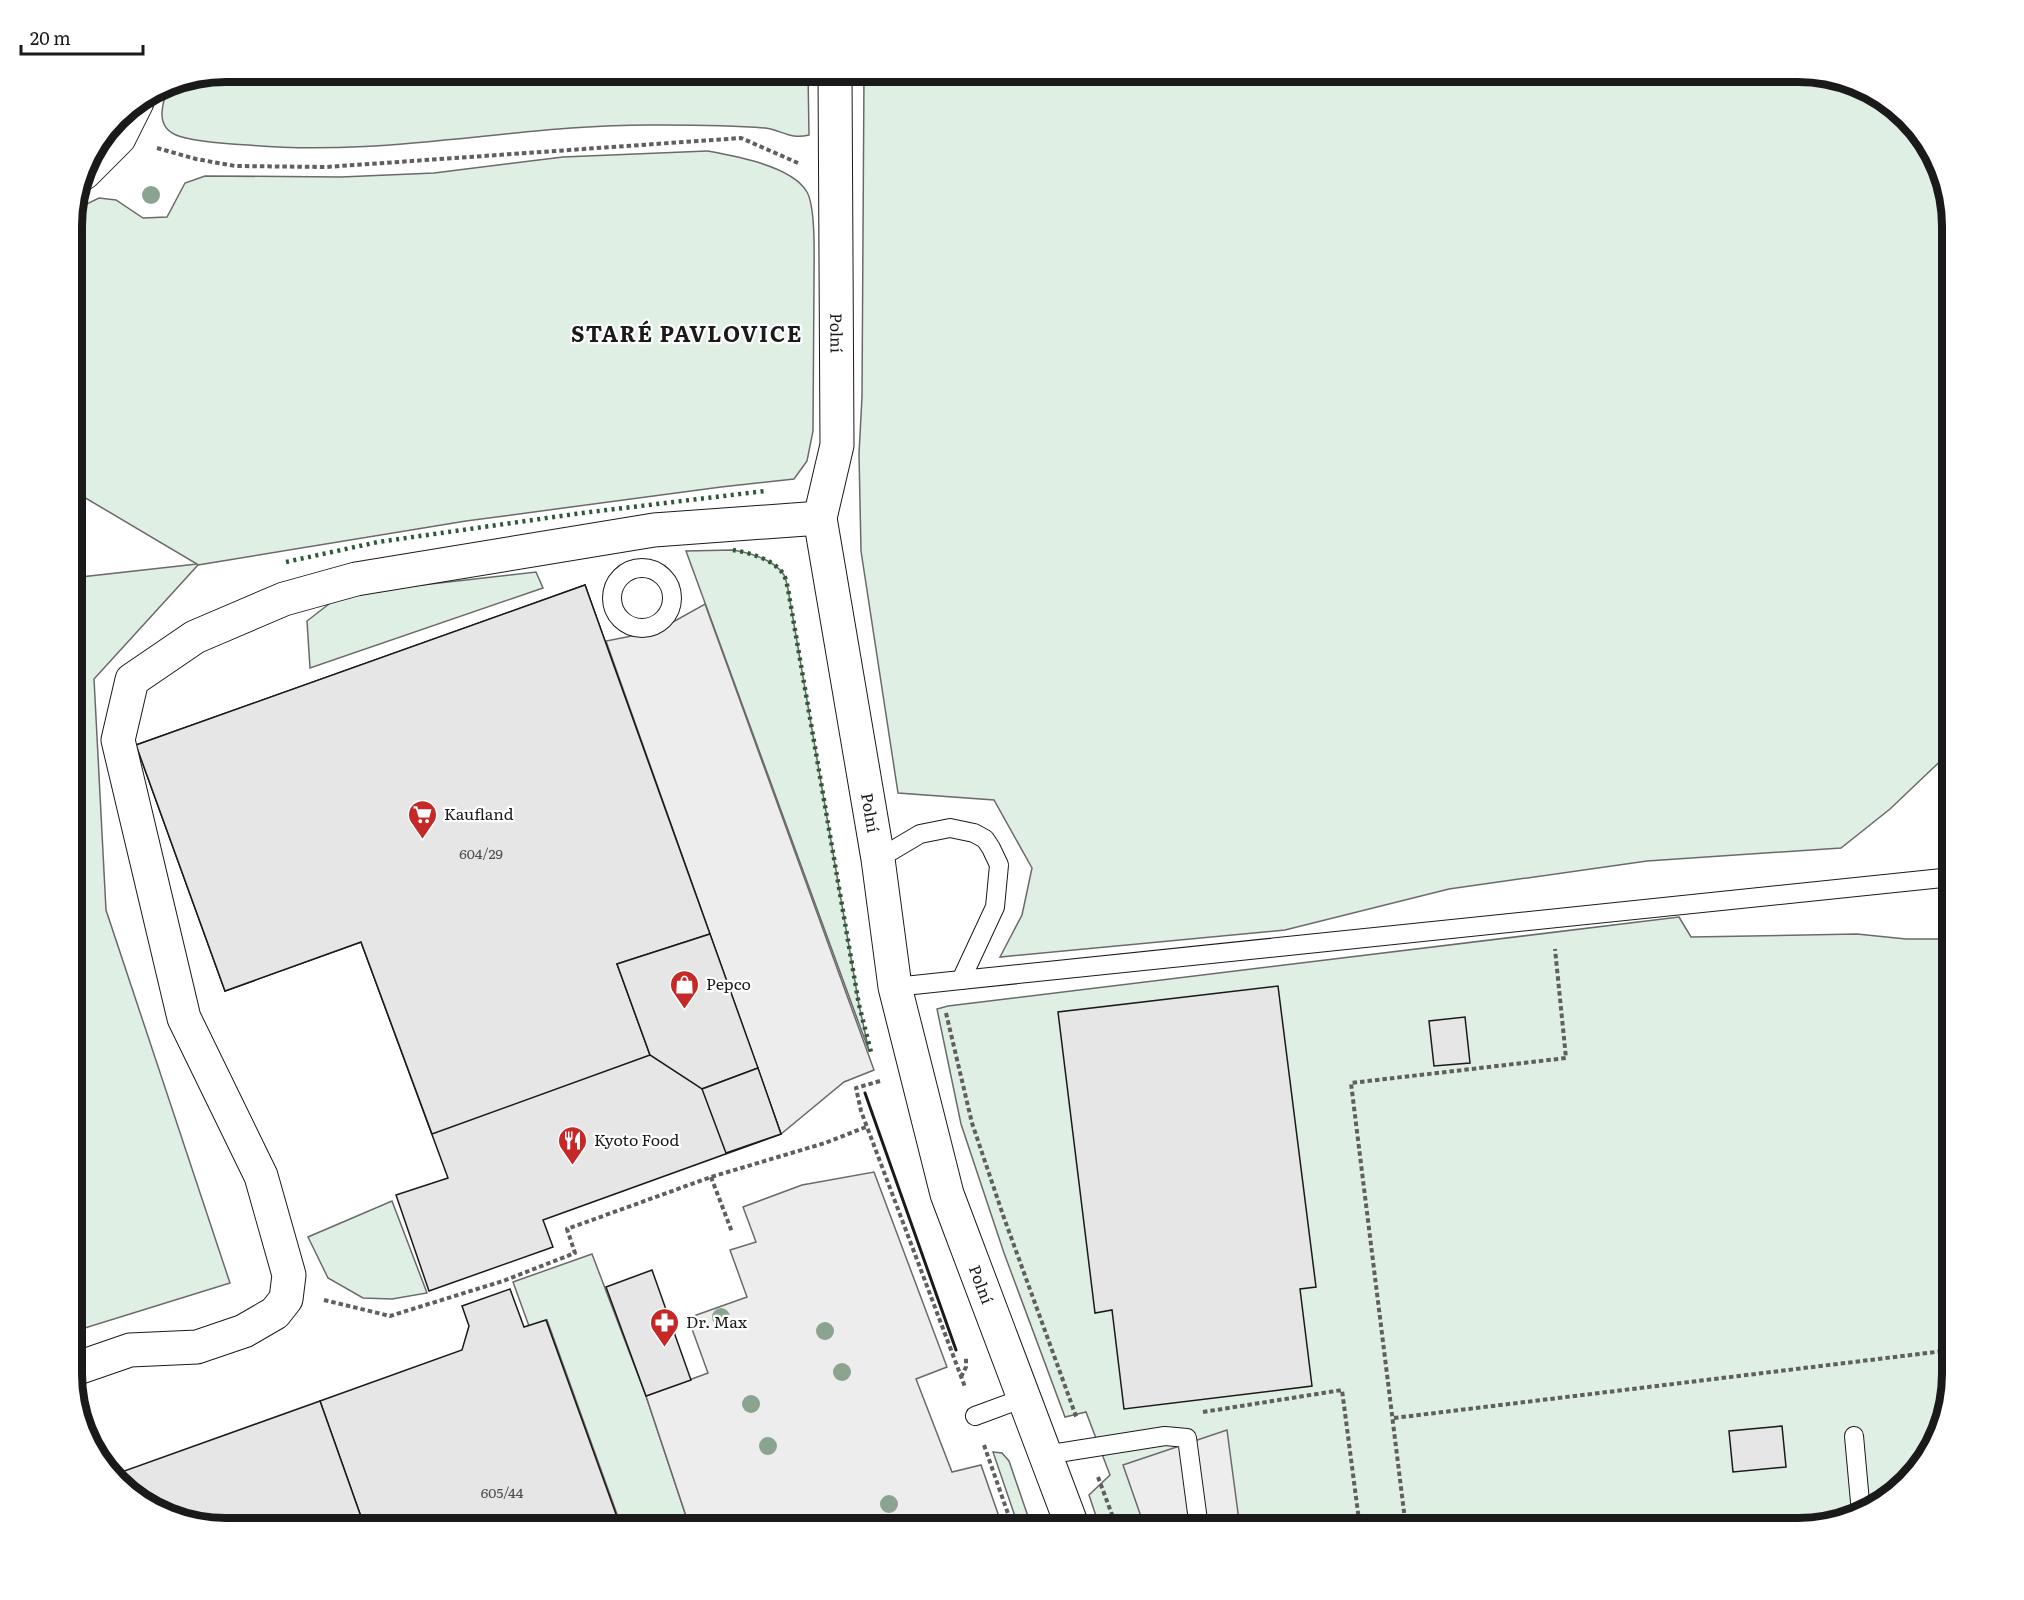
<svg xmlns="http://www.w3.org/2000/svg" width="2024" height="1600" font-family="Literata,serif">
<rect width="100%" height="100%" fill="#fff"/>
<g fill="#e0efe3" stroke="#6a6a6a" stroke-width="1.5">
<path d="M226 72H808L809 135C790 140 782 130 765 128 730 125 695 125 661 125 523 123 386 158 248 145 229 144 193 142 176 135 153 125 164 100 169 83Z"/>
<path d="M864 72H1798L1857 84 1899 110 1936 158 1952 226V750L1890 809 1841 848 1647 861 1449 889 1285 930 1000 957 1022 915 1032 868 994 800 898 793 861 551 859 454 862 397Z"/>
<path d="M707 151C735 156 792 166 807 192 816 208 814 260 814 279 814 330 813 380 813 431L807 461 794 479 721 487 466 521 198 565 94 679 106 910 230 1283 72 1332V578L197 564 72 490V216L74 210 99 198 116 200 143 218 167 217 185 183 205 176 341 177 434 173 563 157Z"/>
<path d="M733 550C750 553 774 559 784 575 786 579 787 585 788 589L859 1005 869 1051 686 551Z"/>
<path d="M536 572 543 588 310 668 307 621 342 594Z"/>
<path d="M1679 917 1691 937 1857 934 1906 939H1952V1374L1940 1433 1914 1475 1866 1512 1798 1528H1100L1089 1495 1110 1475 1086 1412 1065 1417 1004 1253 961 1124 937 1009 948 1006Z"/>
<path d="M392 1201 427 1293 392 1299 363 1298 328 1278 308 1237Z"/>
<path d="M592 1254 646 1396 690 1528H622L547 1320 529 1326 513 1282Z"/>
<path d="M993 1452 1002 1453 1009 1461 1032 1528H1019Z"/>
</g>
<g fill="#ededed" stroke="#6a6a6a" stroke-width="1.5">
<path d="M705 604 874 1070 844 1082 781 1134 606 641 657 631Z"/>
<path d="M874 1172 947 1367 916 1379 952 1472 981 1465 1003 1528H690L646 1396 708 1373 688 1318 747 1297 730 1250 756 1242 743 1207 802 1185Z"/>
<path d="M1227 1430 1240 1528H1145L1123 1465Z"/>
</g>
<g fill="#e6e6e6" stroke="#1a1a1a" stroke-width="1.5">
<path d="M585 585 781 1134 543 1220 553 1247 429 1291 396 1195 448 1178 361 942 225 991 136 745Z"/>
<path d="M585 585 710 934 617 964 650 1055 432 1134 361 942 225 991 136 745Z"/>
<path d="M710 934 758 1068 702 1089 650 1055 617 964Z"/>
<path d="M1278 986 1316 1287 1300 1289 1312 1386 1124 1409 1112 1310 1095 1313 1058 1012Z"/>
<path d="M1465 1017 1470 1063 1434 1066 1429 1021Z"/>
<path d="M758 1068 781 1134 726 1153 702 1089Z"/>
<path d="M652 1270 691 1380 646 1396 606 1287Z"/>
<path d="M510 1289 524 1327 546 1320 621 1528H365L320 1401 462 1350 469 1326 462 1306Z"/>
<path d="M320 1401 365 1528H226L176 1520 125 1490 113 1475Z"/>
<path d="M1946 1406 1942 1424 1939 1407Z"/>
<path d="M1782 1426 1786 1467 1733 1472 1729 1431Z"/>
<path d="M1795 1522 1796 1528H1747Z"/>
</g>
<g fill="none" stroke-linecap="round" stroke-linejoin="round">
<defs>
<g id="lane">
<circle cx="642" cy="598" r="30"/>
<path d="M878 859 920 834 950 828 974 833 985 839 991 848 999 865 995 907 961 980 895 987"/>
<path d="M961 980 1952 877"/>
<path d="M975 1416 1024 1398"/>
<path d="M1854 1436 1861 1513"/>
<path d="M1045 1455 1165 1436 1187 1438 1199 1528"/>
</g>
<g id="street">
<path id="s1" d="M835 72 837 445 820 518 878 859 895 987 947 1194 1073 1528"/>
<path d="M84 173 119 138 137 102"/>
<path d="M72 1370 130 1350 197 1347 244 1331 275 1313 286 1299 289 1275 261 1176 184 1018 118 740 132 680 195 637 284 599 356 579 654 530 820 518"/>
</g>
</defs>
<use href="#lane" stroke="#1a1a1a" stroke-width="20"/>
<use href="#street" stroke="#1a1a1a" stroke-width="35"/>
<g stroke="#5f5f5f" stroke-width="4" stroke-dasharray="4.5 3" stroke-linecap="butt">
<path d="M157 148 196 159 235 166 326 167 741 138 798 163"/>
<path d="M946 1013 972 1123 1003 1215 1077 1419"/>
<path d="M880 1081 856 1088 861 1111 965 1387"/>
<path d="M711 1177 732 1232"/>
<path d="M324 1300 390 1316 503 1281 575 1253 567 1229 711 1177 825 1143 866 1127"/>
<path d="M961 1377 966 1367V1358"/>
<path d="M1203 1412 1342 1390 1360 1528"/>
<path d="M1394 1418 1952 1350"/>
<path d="M984 1445 1013 1528"/>
<path d="M1098 1477 1117 1528"/>
<path d="M1406 1528 1351 1083 1566 1058 1555 949"/>
</g>
<use href="#lane" stroke="#fff" stroke-width="18"/>
<use href="#street" stroke="#fff" stroke-width="33"/>
<g stroke="#2b5a34" stroke-width="4.5" stroke-dasharray="3 4.5" stroke-linecap="butt">
<path d="M733 550C750 553 774 559 784 575 786 579 787 585 788 589L859 1005 872 1056"/>
<path d="M286 562 378 542 582 513 765 491"/>
</g>
<path stroke="#1a1a1a" stroke-width="3" d="M865 1093 956 1350"/>
</g>
<g fill="#8aa48f">
<circle cx="151" cy="195" r="9"/>
<circle cx="721" cy="1317" r="9"/>
<circle cx="825" cy="1331" r="9"/>
<circle cx="842" cy="1372" r="9"/>
<circle cx="751" cy="1404" r="9"/>
<circle cx="768" cy="1446" r="9"/>
<circle cx="889" cy="1504" r="9"/>
</g>
<defs>
<symbol id="supermarket-pin" viewBox="-11 -11 22 30"><path d="M0 17L-7.5 6A9.5 9.5 0 1 1 7.5 6Z" fill="#c62828" stroke="#fff"/><path d="M-6-5.5h2.5l.6 2H6L4.5 2H-2.5L-4.4-4H-6ZM-1.5 3.2a1.3 1.3 0 1 0 .1 0ZM3 3.2a1.3 1.3 0 1 0 .1 0Z" fill="#fff"/></symbol>
<symbol id="shop-pin" viewBox="-11 -11 22 30"><path d="M0 17L-7.5 6A9.5 9.5 0 1 1 7.5 6Z" fill="#c62828" stroke="#fff"/><path d="M-5-2.5h2.3a2.7 3.5 0 0 1 5.4 0H5L5.5 6h-11ZM-1.5-2.5h3a1.5 2.3 0 0 0-3 0Z" fill="#fff"/></symbol>
<symbol id="restaurant-pin" viewBox="-11 -11 22 30"><path d="M0 17L-7.5 6A9.5 9.5 0 1 1 7.5 6Z" fill="#c62828" stroke="#fff"/><path d="M-5-6h1v4h1v-4h1v4h1v-4h1v5L-1.5 .5V6h-2V.5L-5-1ZM5-6V6H3V1.5H1.5Q1.5-4 5-6Z" fill="#fff"/></symbol>
<symbol id="pharmacy-pin" viewBox="-11 -11 22 30"><path d="M0 17L-7.5 6A9.5 9.5 0 1 1 7.5 6Z" fill="#c62828" stroke="#fff"/><path d="M-2-6h4v4h4v4h-4v4h-4v-4h-4v-4h4Z" fill="#fff"/></symbol>
</defs>
<g fill-rule="evenodd">
<use href="#supermarket-pin" x="406" y="798" width="33" height="45"/>
<use href="#shop-pin" x="668" y="968" width="33" height="45"/>
<use href="#restaurant-pin" x="556" y="1124" width="33" height="45"/>
<use href="#pharmacy-pin" x="648" y="1306" width="33" height="45"/>
</g>
<g text-anchor="middle" stroke-width="4.5" stroke-linejoin="round" paint-order="stroke">
<g font-size="14" fill="#4d4d4d">
<text x="481" y="859">604/29</text>
<text x="502" y="1498">605/44</text>
</g>
<g font-size="16" fill="#1a1a1a" stroke="#fff">
<text dy="6" stroke="none"><textPath href="#s1" startOffset="261">Polní</textPath></text>
<text dy="6" stroke="none"><textPath href="#s1" startOffset="747">Polní</textPath></text>
<text dy="6" stroke="none"><textPath href="#s1" startOffset="1233">Polní</textPath></text>
</g>
<g font-size="16" fill="#1a1a1a" stroke="#fff" text-anchor="start">
<text x="444" y="820">Kaufland</text>
<text x="706" y="990">Pepco</text>
<text x="594" y="1146">Kyoto Food</text>
<text x="686" y="1328">Dr. Max</text>
</g>
<g font-size="22" font-weight="bold" letter-spacing="1.5" fill="#1a1a1a" stroke="#fff">
<text x="687" y="342">STARÉ PAVLOVICE</text>
</g>
</g>
<path d="M0 0H2024V1600H0ZM226 82H1798A144 144 0 0 1 1942 226V1374A144 144 0 0 1 1798 1518H226A144 144 0 0 1 82 1374V226A144 144 0 0 1 226 82Z" fill="#fff" fill-rule="evenodd"/>
<path fill="none" stroke="#1a1a1a" stroke-width="8" d="M226 82H1798A144 144 0 0 1 1942 226V1374A144 144 0 0 1 1798 1518H226A144 144 0 0 1 82 1374V226A144 144 0 0 1 226 82Z"/>
<path d="M21 45v9h122v-9" fill="none" stroke="#1a1a1a" stroke-width="3"/>
<text x="30" y="45" font-size="18" fill="#1a1a1a" stroke="#ffffff" stroke-width="4.5" paint-order="stroke">20 m</text>
</svg>
